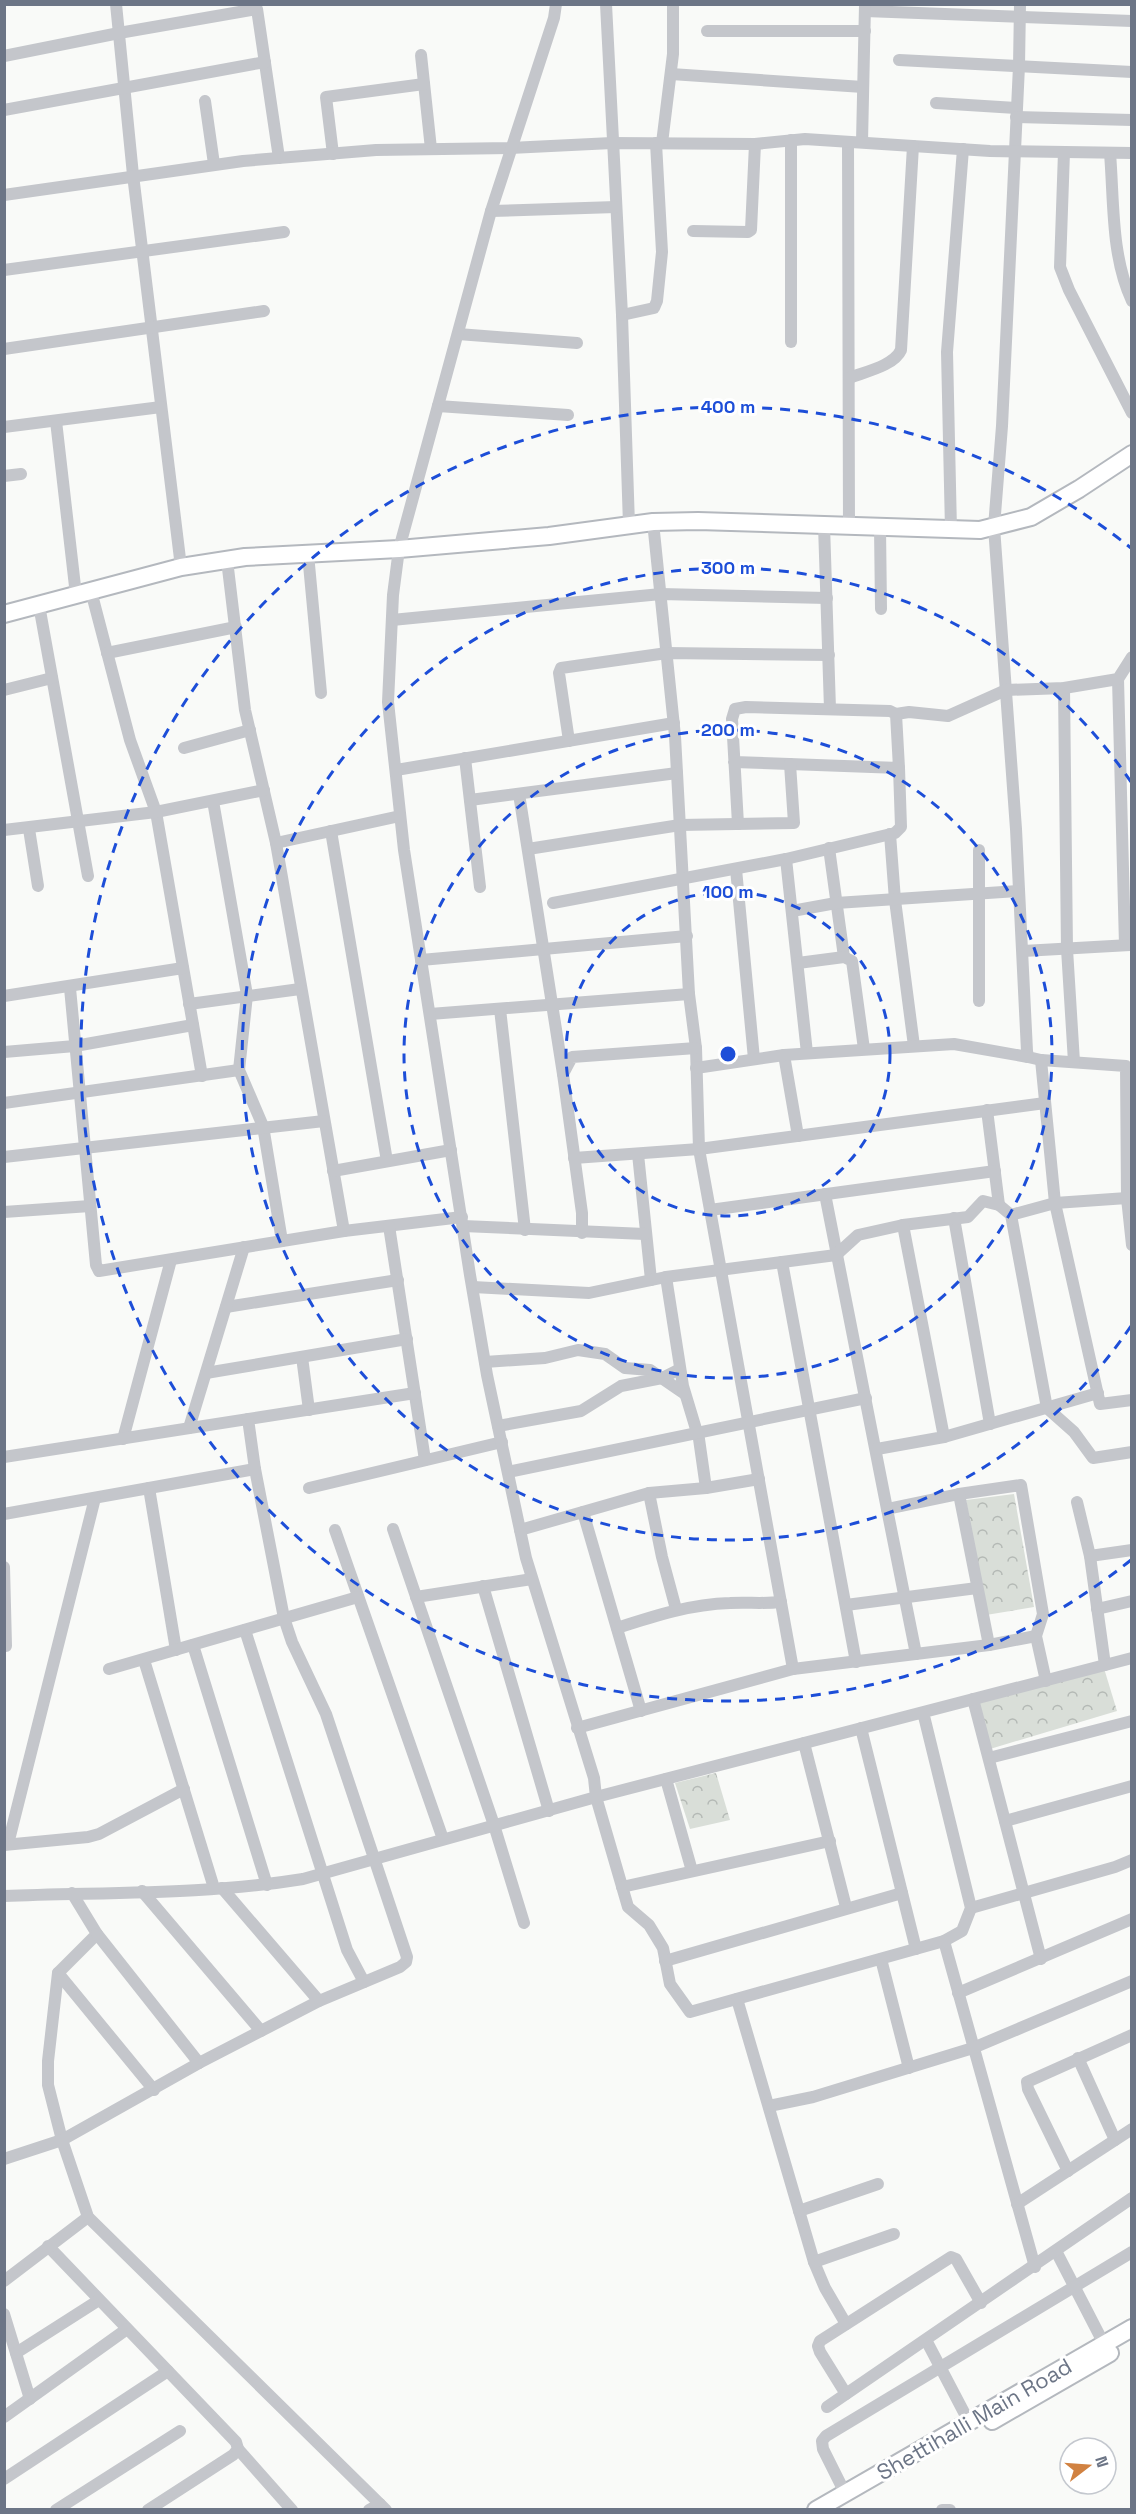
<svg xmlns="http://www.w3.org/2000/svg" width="1136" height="2514" font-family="'Space Grotesk',sans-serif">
<defs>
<pattern id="forest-crowns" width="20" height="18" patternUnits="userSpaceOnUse" patternTransform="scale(1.5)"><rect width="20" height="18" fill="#d9ded8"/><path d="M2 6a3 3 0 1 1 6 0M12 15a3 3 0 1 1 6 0" fill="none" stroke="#b4b9b5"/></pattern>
</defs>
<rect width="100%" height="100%" fill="#f9faf8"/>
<g fill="url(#forest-crowns)">
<path d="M1014 1494 1034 1607 986 1615 966 1500Z"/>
<path d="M1103 1665 1117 1711 990 1749 977 1704Z"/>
<path d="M716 1773 730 1820 690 1829 675 1783Z"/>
</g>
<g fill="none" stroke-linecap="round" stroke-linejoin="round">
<defs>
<g id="secondary">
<path d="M4 614 181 567 245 557 399 549 549 536 653 522 698 521 980 530 1031 517 1079 489 1132 454"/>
<path d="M992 2421 1110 2353"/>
<path d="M816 2510 1132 2328"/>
</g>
</defs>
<use href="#secondary" stroke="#b4b8be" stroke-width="20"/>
<g stroke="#c4c6cb" stroke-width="12">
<path d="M116 4 133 175 181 567"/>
<path d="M606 4 622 315 629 525"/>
<path d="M1020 4 1019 66 1002 426 994 527 1016 829 1027 1051 1028 1057 1041 1060 1126 1066 1127 1198H1132"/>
<path d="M865 11 1132 21"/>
<path d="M707 31H865"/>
<path d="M421 55 431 149"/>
<path d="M4 56 119 33 257 9 279 158"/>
<path d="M899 60 1132 72"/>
<path d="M671 74 863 87"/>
<path d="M205 101 214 164"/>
<path d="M936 103 1016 108"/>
<path d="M4 110 265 62"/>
<path d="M1016 117 1132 120"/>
<path d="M848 142 849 526"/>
<path d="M862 142 865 5"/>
<path d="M662 143 673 54V4"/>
<path d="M1064 152 1060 267 1069 290 1132 413"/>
<path d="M1110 153C1114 202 1111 256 1132 301"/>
<path d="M333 154 326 97 424 84"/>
<path d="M4 195 243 161 376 150 510 148 612 143 755 144 805 139 990 151 1132 153"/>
<path d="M491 211 616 207"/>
<path d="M693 231 748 232 751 230 755 144"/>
<path d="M4 270 284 232"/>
<path d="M622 315 654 308 657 301 662 252 656 143"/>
<path d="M458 334 577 343"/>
<path d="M791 342V140"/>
<path d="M4 349 264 311"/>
<path d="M849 378C864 372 894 366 901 350L913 146"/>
<path d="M438 406 568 415"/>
<path d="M56 421 76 595"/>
<path d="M4 427 161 407"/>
<path d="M4 476 21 474"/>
<path d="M653 522 675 736 689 994 696 1048 699 1149 793 1669"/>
<path d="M824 525 830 709"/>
<path d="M880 527 881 609"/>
<path d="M951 530 947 352 963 149"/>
<path d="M308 554 321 693"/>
<path d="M227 560 245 710 276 843 344 1231"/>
<path d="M91 591 130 740 156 812 202 1076"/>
<path d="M39 605 88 876"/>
<path d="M392 620 661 594 827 598"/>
<path d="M107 653 236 627"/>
<path d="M1118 679 1125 945"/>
<path d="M1064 688 1067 949 1074 1062"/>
<path d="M4 690 52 678"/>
<path d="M896 714 909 712 948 716 1006 690 1064 688 1118 679 1132 657"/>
<path d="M569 741 559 673 561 668 667 653 829 655"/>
<path d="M184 748 250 730"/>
<path d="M465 758 480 887"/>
<path d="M734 762 899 768 896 714 890 711 746 707 735 709 732 719 738 824"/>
<path d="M396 770 674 723"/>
<path d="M519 794 563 1074"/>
<path d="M470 800 677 773"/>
<path d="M213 801 247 995 239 1070 263 1126 282 1241"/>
<path d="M29 829 38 886"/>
<path d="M4 830 156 812 264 790"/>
<path d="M331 831 387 1161"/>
<path d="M890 834 895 900 914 1046"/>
<path d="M276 843 400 816"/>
<path d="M829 848 844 957"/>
<path d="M528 849 680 825 794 823 790 764"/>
<path d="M786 859 807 1053"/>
<path d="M736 869 754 1059"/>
<path d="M553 903 786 859 895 833 901 827 899 768"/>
<path d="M792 911 836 903 1019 891"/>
<path d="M1023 951 1130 945"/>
<path d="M421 960 687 936"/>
<path d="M798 963 844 957 852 961 864 1049"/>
<path d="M70 988 96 1265 99 1271 344 1231 462 1217"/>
<path d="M4 996 183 968"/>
<path d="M979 1001V850"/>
<path d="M189 1004 300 989"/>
<path d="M500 1009 525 1230"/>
<path d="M430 1014 689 994"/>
<path d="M4 1052 75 1046 193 1025"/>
<path d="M784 1055 798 1136"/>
<path d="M1041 1060 1055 1203 1100 1404 1132 1400"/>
<path d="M696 1068 784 1055 954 1044 1028 1057"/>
<path d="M4 1103 239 1070"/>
<path d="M987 1110 999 1205"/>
<path d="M638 1154 651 1280"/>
<path d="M4 1157 324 1121"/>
<path d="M574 1158 699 1149 1045 1103"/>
<path d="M333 1171 451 1150"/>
<path d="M825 1194 887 1509 959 1494 1021 1485 1043 1614 1036 1636 1046 1681"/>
<path d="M710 1210 995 1171"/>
<path d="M4 1212 90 1206"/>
<path d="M1011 1215 1055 1203 1127 1198 1132 1245"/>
<path d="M954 1218 990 1424"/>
<path d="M389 1226 425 1460"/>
<path d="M463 1226 645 1234"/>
<path d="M582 1233V1213L563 1074 572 1057 696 1048"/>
<path d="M782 1262 856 1662"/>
<path d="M666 1277 683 1386 699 1439 706 1488"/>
<path d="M473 1287 589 1293 666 1277 836 1255 858 1235 903 1225 968 1217 983 1201 999 1205 1011 1215 1047 1408 1074 1432 1093 1458 1132 1452"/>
<path d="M226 1307 398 1280"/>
<path d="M302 1357 309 1410"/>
<path d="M485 1362 545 1358 578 1350 605 1354 625 1368 650 1370 685 1394"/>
<path d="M206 1373 407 1339"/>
<path d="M498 1426 581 1411 621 1386 662 1378 680 1369"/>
<path d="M189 1428 244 1247"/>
<path d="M944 1437 1098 1393"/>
<path d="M123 1439 171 1260"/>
<path d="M877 1449 944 1437 903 1225"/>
<path d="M4 1457 415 1393"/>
<path d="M508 1472 866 1398"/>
<path d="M149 1488 176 1650"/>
<path d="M309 1488 502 1442"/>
<path d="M649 1493 662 1557 676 1609"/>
<path d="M959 1494 989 1645"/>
<path d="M1077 1502 1090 1556 1105 1665"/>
<path d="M887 1509 916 1654"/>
<path d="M583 1512 641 1711"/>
<path d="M4 1514 255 1469"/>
<path d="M393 1529 494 1825 524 1923"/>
<path d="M335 1530 443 1839"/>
<path d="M520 1530 649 1493 706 1488 759 1479"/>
<path d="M1090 1556 1132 1550"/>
<path d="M4 1567 6 1646"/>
<path d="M483 1586 549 1811"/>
<path d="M416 1597 532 1579"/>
<path d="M846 1605 977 1588"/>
<path d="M1097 1609 1132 1601"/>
<path d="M617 1628C654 1616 691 1604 730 1603 747 1602 763 1604 781 1602"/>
<path d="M245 1630 347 1950 364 1982"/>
<path d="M193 1645 267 1885"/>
<path d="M144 1660 214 1888"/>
<path d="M109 1669 358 1597"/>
<path d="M973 1699 1041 1959"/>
<path d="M923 1712 971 1908 962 1931 944 1941 690 2012 670 1984 663 1948 649 1925 628 1907 596 1797 1132 1658"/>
<path d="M577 1728 793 1669 989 1645 1036 1636"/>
<path d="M861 1728 916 1949"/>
<path d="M804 1743 846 1907"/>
<path d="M989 1758 1132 1721"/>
<path d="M666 1779 692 1871"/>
<path d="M1005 1821 1132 1786"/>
<path d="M8 1844 95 1498"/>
<path d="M4 1845 88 1837 99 1834 184 1789"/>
<path d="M622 1887 830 1841"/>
<path d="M222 1888 319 2001"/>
<path d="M142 1891 261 2031"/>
<path d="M72 1893 97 1934 58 1973 48 2061V2085L62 2140 88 2217 386 2510"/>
<path d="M4 1896C104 1892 205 1895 303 1879L596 1797 594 1778 526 1558 487 1375 470 1275 404 850 388 702 393 595 399 549 491 211 554 18 556 4"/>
<path d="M971 1908 1115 1867 1132 1860"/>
<path d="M97 1934 199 2063"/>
<path d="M944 1941 1035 2267"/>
<path d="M881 1959 909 2068"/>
<path d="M665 1961 902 1893"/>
<path d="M58 1973 154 2090"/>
<path d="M958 1993 1132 1919"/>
<path d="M737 1999 814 2262 825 2288 846 2324"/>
<path d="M1078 2058 1115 2140"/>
<path d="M769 2106 813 2097 973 2048 1132 1981"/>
<path d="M4 2159 62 2140 199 2063 319 2001 400 1967 406 1962 407 1957 326 1714 292 1642 284 1618 255 1469 248 1419"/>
<path d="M1068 2171 1028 2089 1027 2082 1132 2035"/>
<path d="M1017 2204 1132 2129"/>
<path d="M799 2211 878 2184"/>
<path d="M48 2246 236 2442 238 2449 233 2455 148 2510"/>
<path d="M1056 2251 1104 2344"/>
<path d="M814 2262 894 2234"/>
<path d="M4 2281 88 2217"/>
<path d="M4 2314 30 2399"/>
<path d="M926 2340 969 2422"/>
<path d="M16 2353 99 2300"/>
<path d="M846 2394 820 2352 818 2346 820 2341 951 2257 956 2259 981 2303"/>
<path d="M827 2407 1132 2198"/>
<path d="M4 2417 127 2329"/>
<path d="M238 2449 292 2510"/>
<path d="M4 2479 168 2371"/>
<path d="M845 2493 823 2449 822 2441 826 2436 1132 2252"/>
<path d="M56 2510 180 2431"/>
<path d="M369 2510 380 2504"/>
<path d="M942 2510H950"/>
</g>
<use href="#secondary" stroke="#fff" stroke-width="16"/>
</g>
<g fill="none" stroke="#1d4ed8" stroke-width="3" stroke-dasharray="10 8">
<circle cx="728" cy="1054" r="162"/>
<circle cx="728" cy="1054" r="324"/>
<path d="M1131 1326A486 486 0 1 1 1131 782"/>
<path d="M1131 1560A647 647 0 1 1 1131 548"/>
</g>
<g text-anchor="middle" stroke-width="6" stroke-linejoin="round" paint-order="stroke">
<g font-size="22" fill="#6c7586" stroke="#fff">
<text transform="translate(974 2419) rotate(-30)" y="8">Shettihalli Main Road</text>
</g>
</g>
<circle cx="728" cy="1054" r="9" fill="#1d4ed8" stroke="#fff" stroke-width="3"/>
<g font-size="18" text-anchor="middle" font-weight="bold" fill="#1d4ed8" stroke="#fff" stroke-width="6" stroke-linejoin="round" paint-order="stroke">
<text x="728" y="413">400 m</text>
<text x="728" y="574">300 m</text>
<text x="728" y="736">200 m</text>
<text x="728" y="898">100 m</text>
</g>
<rect width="1136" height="2514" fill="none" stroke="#6c7586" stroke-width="12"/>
<g transform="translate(1088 2466) rotate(73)"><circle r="28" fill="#ffffff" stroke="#c4c8cf" stroke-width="1.5"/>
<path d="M0-4.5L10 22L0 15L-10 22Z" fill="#d18241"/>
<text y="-9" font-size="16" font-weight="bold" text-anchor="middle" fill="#6c7586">N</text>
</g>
</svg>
